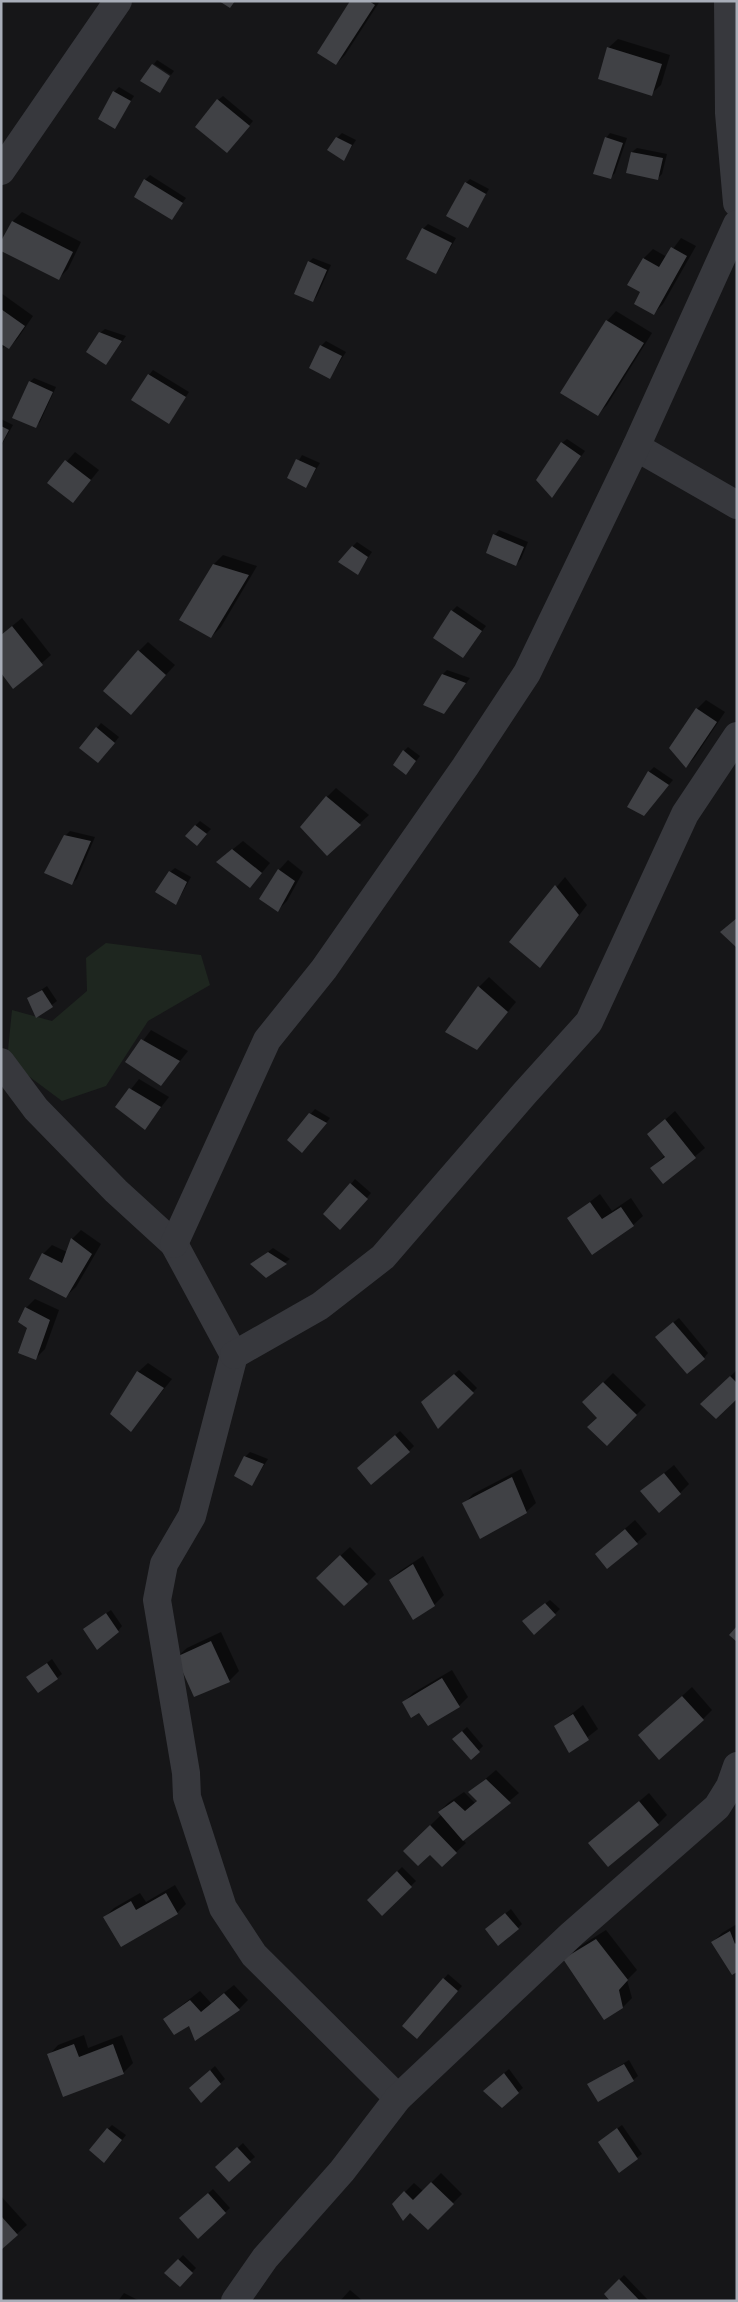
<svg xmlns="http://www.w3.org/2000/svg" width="738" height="2302" font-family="Helvetica,sans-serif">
<rect width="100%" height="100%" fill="#161618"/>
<path fill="#1e261f" d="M106 943 201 955 210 985 148 1021 106 1086 62 1101 7 1060 12 1010 52 1021 87 991 86 958Z"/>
<g fill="#0007">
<path d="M352 1H380L345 55 336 64Z"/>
<path d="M618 39 670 55 661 85 651 94 608 48Z"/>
<path d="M157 60 174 71 171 75 154 64Z"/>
<path d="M119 87 134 96 114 127V92Z"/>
<path d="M223 96 253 121 231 147 218 100Z"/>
<path d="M342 133 356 140 344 159 337 138Z"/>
<path d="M610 133 627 138 615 173 610 178 606 138Z"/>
<path d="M637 148 667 154 662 174 658 178 628 172 632 152Z"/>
<path d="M150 175 186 198 171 218 145 180Z"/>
<path d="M470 179 489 189 467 226 466 183Z"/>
<path d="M22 212 81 242 68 269 58 279 13 221Z"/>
<path d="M428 224 456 238 436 273 423 229Z"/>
<path d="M681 238 696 246 663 304 654 313 642 291 644 258 653 249 667 257Z"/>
<path d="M313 258 331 265 317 296 313 301 309 262Z"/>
<path d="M1 293 33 316 18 338 9 348 5 346 1 350Z"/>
<path d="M616 311 652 333 607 405 598 414 607 321Z"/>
<path d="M105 329 126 336 106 364 100 333Z"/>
<path d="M326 341 346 352 330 377 321 346Z"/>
<path d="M153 370 189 392 169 422 149 375Z"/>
<path d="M34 378 56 387 40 422 35 426 30 382Z"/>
<path d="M1 419 13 425 1 446Z"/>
<path d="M567 439 585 451 552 496 562 443Z"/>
<path d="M75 452 99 470 73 502 48 483Z"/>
<path d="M302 455 320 463 306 486 289 477Z"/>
<path d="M499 530 528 542 521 559 516 564 495 535Z"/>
<path d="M357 542 372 552 357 573 352 547Z"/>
<path d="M223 555 257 566 221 627 211 637 214 564Z"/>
<path d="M457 606 486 626 463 657 452 611Z"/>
<path d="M22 618 51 655 14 687 1 635Z"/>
<path d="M148 642 175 665 131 713 139 651Z"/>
<path d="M447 670 470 678 444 713 443 674Z"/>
<path d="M706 700 725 712 695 757 686 767 697 709Z"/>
<path d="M101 723 119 737 103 757 97 728Z"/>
<path d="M408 747 420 756 406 774 404 751Z"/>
<path d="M654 767 673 780 648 809 649 772Z"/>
<path d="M336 788 369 815 327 854V797Z"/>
<path d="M200 821 211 829 201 839 195 826Z"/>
<path d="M70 831 95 837 77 879 72 883 65 836Z"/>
<path d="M243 841 270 863 250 887 217 862Z"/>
<path d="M288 860 303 872 287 901 278 910 261 899 279 870Z"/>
<path d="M175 868 191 877 176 904 170 872Z"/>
<path d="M565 877 587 905 540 966 510 942Z"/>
<path d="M489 977 516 1002 477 1049 447 1032 479 987Z"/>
<path d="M47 986 57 1001 36 1017 29 998Z"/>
<path d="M151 1030 188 1051 161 1085 127 1062Z"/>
<path d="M139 1079 169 1097 144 1129 117 1107Z"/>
<path d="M315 1109 330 1118 307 1147 288 1140Z"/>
<path d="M675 1111 705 1148 663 1183 652 1168 665 1155 649 1134Z"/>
<path d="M355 1179 371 1193 345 1223 351 1184Z"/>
<path d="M600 1194 612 1211 631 1198 643 1216 633 1225 569 1218Z"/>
<path d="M81 1230 101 1244 76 1287 66 1296 43 1254 52 1245 67 1252 72 1239Z"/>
<path d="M273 1248 290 1259 266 1276 252 1264Z"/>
<path d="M35 1299 59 1310 45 1349 35 1359 26 1308Z"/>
<path d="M679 1318 708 1353 704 1358 661 1332Z"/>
<path d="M148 1363 172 1379 131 1430 138 1372Z"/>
<path d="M459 1370 477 1388 438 1427 427 1397Z"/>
<path d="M737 1370V1398L711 1394Z"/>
<path d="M613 1373 646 1405 607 1444 599 1418 584 1402Z"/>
<path d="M400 1431 414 1446 409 1451 363 1463Z"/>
<path d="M250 1452 268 1459 252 1484 245 1457Z"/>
<path d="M674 1465 689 1484 680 1493 642 1491Z"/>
<path d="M521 1469 536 1503 526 1512 464 1504 473 1494Z"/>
<path d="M635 1520 647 1534 607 1568 596 1554Z"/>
<path d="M350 1547 376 1574 367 1583 327 1568Z"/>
<path d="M423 1556 444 1595 434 1605 390 1580 400 1571Z"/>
<path d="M550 1600 560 1609 534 1634 528 1617Z"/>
<path d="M111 1610 122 1626 118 1631 89 1625Z"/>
<path d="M221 1632 239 1671 229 1681 177 1657 187 1648Z"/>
<path d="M52 1659 62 1674 57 1678 28 1677Z"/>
<path d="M452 1670 468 1697 459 1706 420 1711 404 1702 413 1693Z"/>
<path d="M692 1687 712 1710 703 1719 649 1726Z"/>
<path d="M583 1705 598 1729 570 1751 555 1727Z"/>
<path d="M467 1727 483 1746 471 1758 458 1735Z"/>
<path d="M496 1770 519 1793 463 1840 466 1843 442 1865 430 1853 404 1851 441 1815 439 1812 448 1803 464 1792 475 1803 478 1800 470 1792Z"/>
<path d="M649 1793 667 1815 658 1824 590 1843Z"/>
<path d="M402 1867 416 1881 382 1914 368 1900Z"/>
<path d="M175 1885 186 1904 177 1913 105 1917 114 1908 140 1893 146 1902Z"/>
<path d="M511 1909 522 1924 518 1928 491 1925Z"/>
<path d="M737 1924V1971L713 1942 722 1933Z"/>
<path d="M606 1930 637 1970 627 1980 632 1998 623 2007 565 1960 574 1950Z"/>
<path d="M448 1974 462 1986 422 2033 404 2026Z"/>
<path d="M234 1985 248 2000 239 2009 189 2024 164 2019 200 1991 211 2003Z"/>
<path d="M84 2035 88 2048 122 2035 133 2063 123 2073 49 2055 58 2045Z"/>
<path d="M629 2060 638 2076 633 2080 589 2085Z"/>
<path d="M215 2066 225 2079 201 2101 195 2084Z"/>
<path d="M509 2069 523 2088 518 2092 489 2086Z"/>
<path d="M112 2125 126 2135 109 2157 108 2129Z"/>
<path d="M622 2125 642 2154 619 2171 604 2138Z"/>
<path d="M243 2143 255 2157 250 2161 217 2167Z"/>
<path d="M441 2173 462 2194 428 2228 410 2212 393 2204 414 2183 423 2191Z"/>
<path d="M213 2189 230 2208 198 2237 185 2214Z"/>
<path d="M1 2196 27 2225 1 2248Z"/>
<path d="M183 2255 196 2268 180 2285 166 2273Z"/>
<path d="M624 2275 648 2300 647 2301H612L605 2294Z"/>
<path d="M350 2290 363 2301H340Z"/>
<path d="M124 2293 140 2301H118Z"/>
</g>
<g fill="#404145">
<path d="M219 1H235L230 8Z"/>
<path d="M350 1H369L375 5 336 65 317 53Z"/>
<path d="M607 47 662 64 652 96 598 79Z"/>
<path d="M152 64 170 76 160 93 140 81Z"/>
<path d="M113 91 131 101 115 129 98 119Z"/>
<path d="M217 99 250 126 227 153 195 127Z"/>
<path d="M336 137 352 145 344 161 327 150Z"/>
<path d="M605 137 623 143 611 179 593 174Z"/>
<path d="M631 152 663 158 658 180 626 173Z"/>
<path d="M144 179 183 203 172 220 134 197Z"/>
<path d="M465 182 486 194 468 228 446 216Z"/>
<path d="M12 221 73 252 59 280 1 251V241Z"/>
<path d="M422 228 452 243 436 274 406 259Z"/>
<path d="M671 247 687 256 654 315 634 304 640 292 627 285 643 258 659 267Z"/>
<path d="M308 261 327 270 313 302 294 294Z"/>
<path d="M1 309 25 326 9 349 1 344Z"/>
<path d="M606 320 644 343 598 416 560 393Z"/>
<path d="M99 332 122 341 106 365 86 352Z"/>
<path d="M320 345 342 356 330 379 309 368Z"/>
<path d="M148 374 186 397 169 424 131 400Z"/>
<path d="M29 381 53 392 36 428 12 418Z"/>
<path d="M1 426 9 430 1 445Z"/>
<path d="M561 442 581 456 552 498 536 480Z"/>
<path d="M296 459 316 468 306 488 287 478Z"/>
<path d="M65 460 91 480 73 503 47 483Z"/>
<path d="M493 534 524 547 516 566 486 553Z"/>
<path d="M352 546 368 557 358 575 338 562Z"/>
<path d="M213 564 249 575 211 638 179 620Z"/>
<path d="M451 610 482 631 463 658 433 638Z"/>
<path d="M12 626 43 665 13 689 1 673V635Z"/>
<path d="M138 650 166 675 131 715 103 691Z"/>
<path d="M442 674 466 683 444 714 423 705Z"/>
<path d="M696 708 717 722 686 768 669 748Z"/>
<path d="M96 727 115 743 98 763 79 748Z"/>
<path d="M403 750 416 761 406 775 393 765Z"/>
<path d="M648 771 669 785 644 816 627 807Z"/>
<path d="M326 796 361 825 327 856 300 827Z"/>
<path d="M195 825 207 834 197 846 185 836Z"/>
<path d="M64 835 91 841 72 885 44 873Z"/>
<path d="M232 849 262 873 250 888 216 862Z"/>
<path d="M278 869 295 881 278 912 259 899Z"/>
<path d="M169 871 187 882 176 905 155 892Z"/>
<path d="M555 885 579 915 540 968 509 942Z"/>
<path d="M737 918V948L720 932Z"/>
<path d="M478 986 508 1012 477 1050 445 1032Z"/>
<path d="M42 990 53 1007 36 1018 27 998Z"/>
<path d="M141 1039 180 1061 161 1086 125 1062Z"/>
<path d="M129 1088 161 1107 145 1130 115 1107Z"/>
<path d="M309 1113 327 1123 302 1153 287 1140Z"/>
<path d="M665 1119 696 1158 663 1184 650 1168 665 1157 647 1134Z"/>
<path d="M350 1183 368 1199 340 1230 323 1214Z"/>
<path d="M590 1202 602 1219 621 1207 634 1226 592 1255 567 1218Z"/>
<path d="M71 1238 92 1254 66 1298 29 1279 42 1253 62 1263Z"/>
<path d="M268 1252 287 1264 266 1278 250 1264Z"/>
<path d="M25 1307 50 1320 36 1360 18 1353 27 1328 18 1322Z"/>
<path d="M673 1322 705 1359 687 1374 655 1337Z"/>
<path d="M137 1371 164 1388 131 1432 110 1414Z"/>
<path d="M454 1374 474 1393 438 1429 421 1402Z"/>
<path d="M730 1376 737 1383V1399L716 1419 700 1404Z"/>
<path d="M603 1382 637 1415 607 1446 587 1427 597 1418 582 1402Z"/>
<path d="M395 1435 410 1452 371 1485 357 1468Z"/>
<path d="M244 1456 264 1464 252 1486 234 1476Z"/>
<path d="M664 1473 681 1494 659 1513 640 1491Z"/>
<path d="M512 1477 527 1513 480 1539 462 1503Z"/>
<path d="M625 1529 638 1544 607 1569 595 1554Z"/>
<path d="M340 1555 368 1584 344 1606 316 1578Z"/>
<path d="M413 1564 435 1606 413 1620 389 1580Z"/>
<path d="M545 1603 556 1615 534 1635 522 1621Z"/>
<path d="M106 1613 119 1632 97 1650 83 1629Z"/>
<path d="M737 1626V1642L729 1635Z"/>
<path d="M211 1641 230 1682 194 1697 176 1657Z"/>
<path d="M47 1663 58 1679 38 1693 26 1677Z"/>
<path d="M442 1678 460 1707 428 1726 419 1713 411 1718 402 1702Z"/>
<path d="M682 1696 704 1720 659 1760 638 1735Z"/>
<path d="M573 1714 589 1740 569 1753 554 1726Z"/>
<path d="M462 1731 480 1752 471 1760 452 1739Z"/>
<path d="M486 1779 511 1803 463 1841 438 1812 454 1801 465 1811 477 1801 468 1792Z"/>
<path d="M639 1801 659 1825 608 1867 588 1843Z"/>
<path d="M430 1825 457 1853 442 1867 430 1855 418 1866 403 1851Z"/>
<path d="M397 1871 412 1887 382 1916 367 1900Z"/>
<path d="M166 1893 178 1914 121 1947 103 1917 131 1901 136 1910Z"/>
<path d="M505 1913 519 1929 498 1946 485 1929Z"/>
<path d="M730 1931 735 1944 737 1942V1972L732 1975 711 1942Z"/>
<path d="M596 1939 628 1980 619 1990 623 2008 604 2020 563 1959Z"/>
<path d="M443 1978 458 1991 417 2039 402 2026Z"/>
<path d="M224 1993 240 2010 195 2041 189 2026 174 2035 163 2019 190 2000 201 2012Z"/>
<path d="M74 2044 79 2057 113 2044 124 2074 63 2097 47 2054Z"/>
<path d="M624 2064 634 2081 598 2102 587 2084Z"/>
<path d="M210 2070 221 2084 201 2103 189 2088Z"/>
<path d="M504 2073 519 2093 502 2108 483 2091Z"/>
<path d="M107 2128 122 2140 104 2163 89 2150Z"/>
<path d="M617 2128 638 2159 619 2173 598 2142Z"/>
<path d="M237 2147 251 2162 229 2182 215 2167Z"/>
<path d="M431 2182 454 2204 428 2230 410 2213 403 2221 392 2204 404 2191 413 2200Z"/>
<path d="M208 2193 226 2213 198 2239 179 2218Z"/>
<path d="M1 2216 18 2235 1 2250Z"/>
<path d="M178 2259 193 2273 180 2287 164 2273Z"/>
<path d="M619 2279 640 2301H610L604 2294Z"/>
</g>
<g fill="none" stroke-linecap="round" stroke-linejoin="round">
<g stroke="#37383d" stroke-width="28">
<path d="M728 1 729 113 737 203"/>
<path d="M1 171 118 1"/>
<path d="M636 447 737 505"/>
<path d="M1 1062 36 1109 116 1191 174 1244 234 1355 192 1516 164 1564 157 1600 186 1773 187 1797 223 1908 254 1955 398 2098"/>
<path d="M174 1244 267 1040 324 969 465 767 527 673 636 447 737 224"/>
<path d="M234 1355 320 1306 383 1257 524 1094 589 1022 685 814 737 736"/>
<path d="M235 2301 265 2258 342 2171 398 2098 572 1934 717 1807 730 1786 737 1766"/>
</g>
</g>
<rect width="738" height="2302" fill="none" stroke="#a8adb8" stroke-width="5"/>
</svg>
